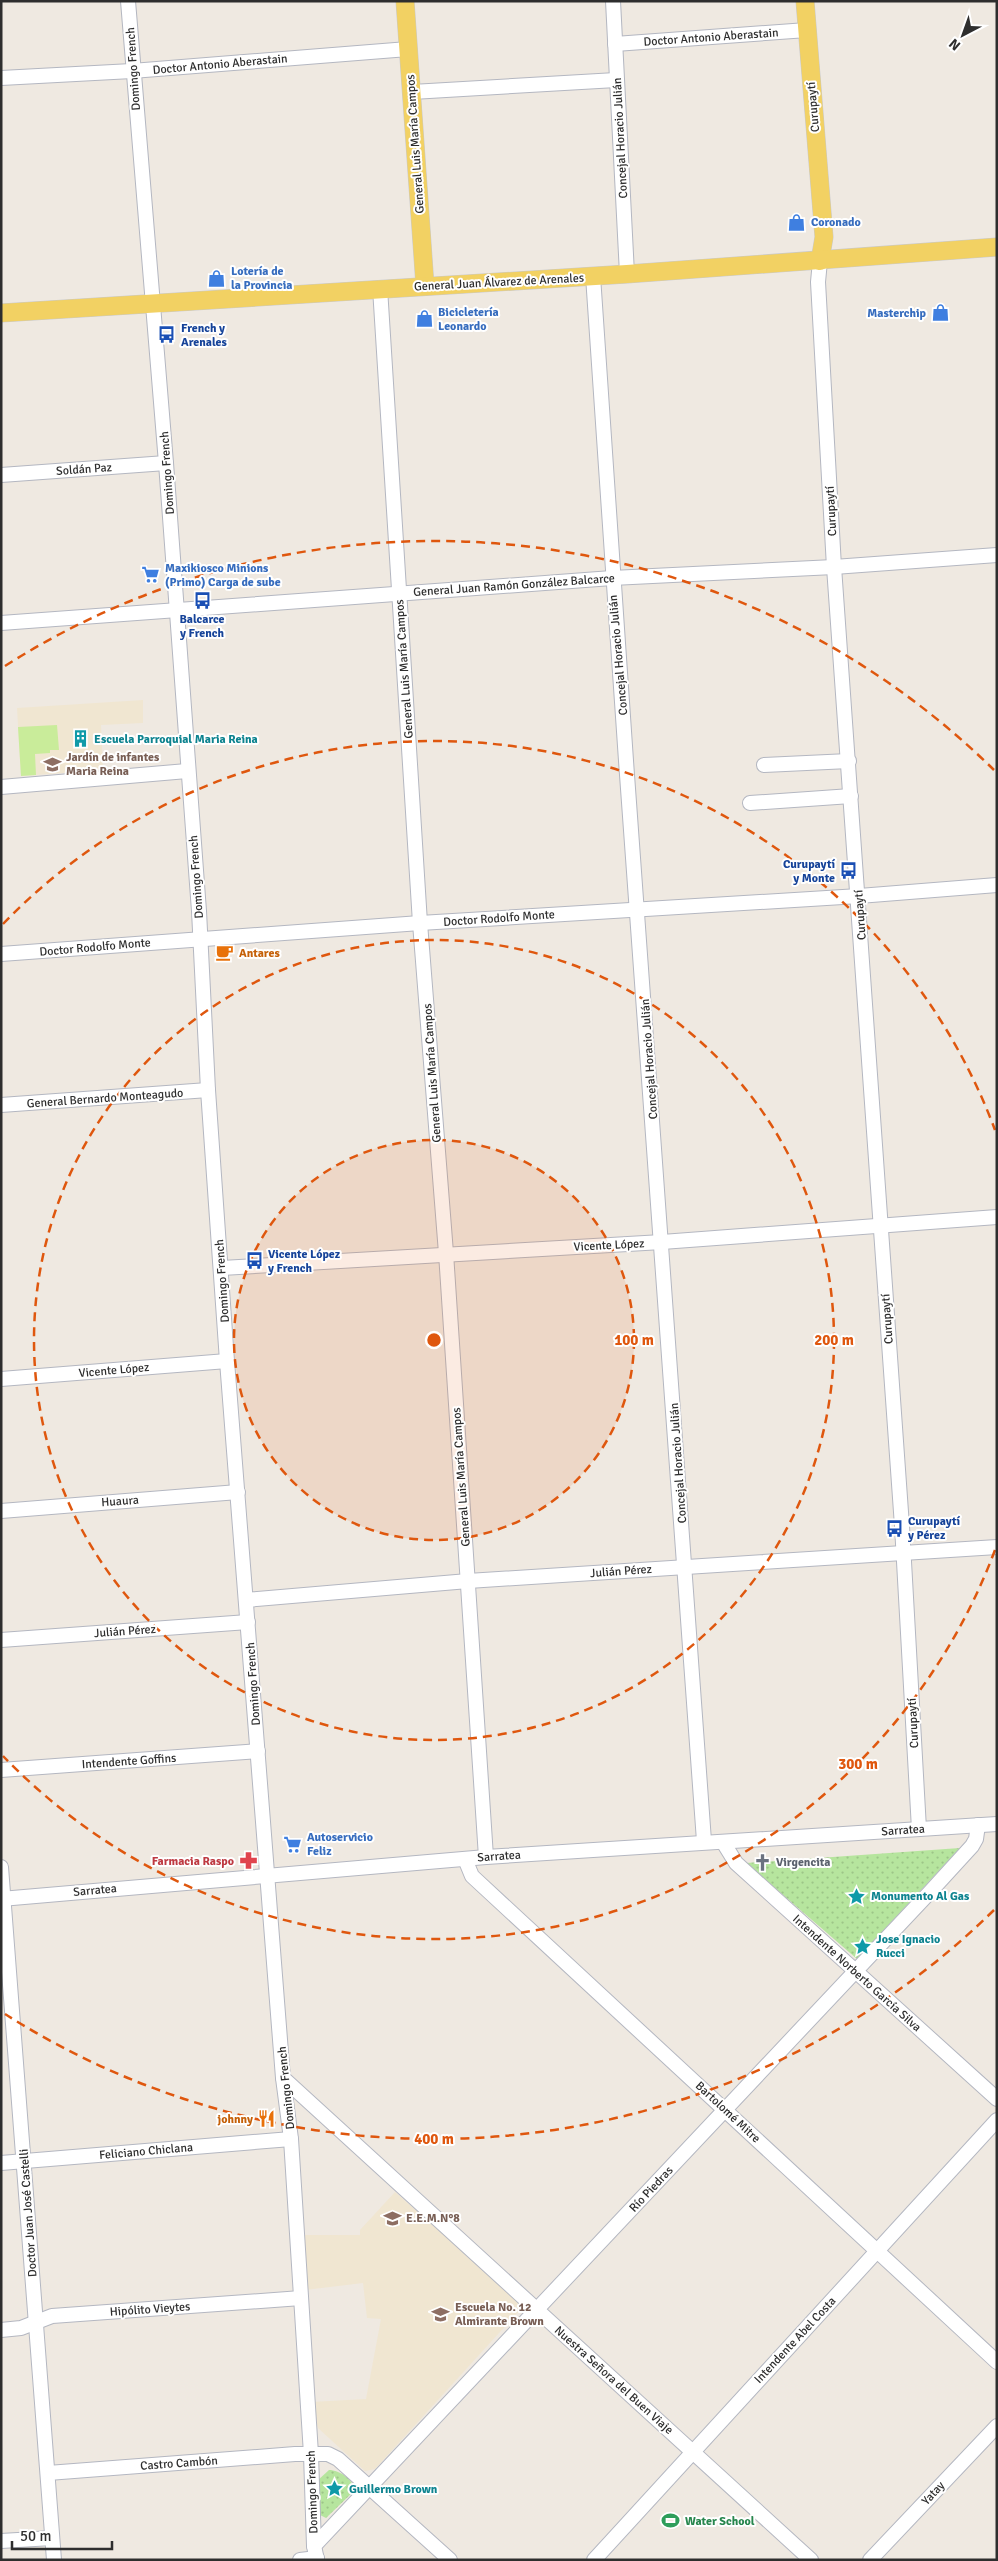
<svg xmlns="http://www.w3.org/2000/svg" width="998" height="2561" font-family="Signika,sans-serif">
<defs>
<pattern id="grass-dots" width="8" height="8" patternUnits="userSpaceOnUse" patternTransform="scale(1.25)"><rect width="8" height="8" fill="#b6e59e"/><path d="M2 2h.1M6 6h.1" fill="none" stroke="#9dc588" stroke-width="1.8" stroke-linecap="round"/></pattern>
</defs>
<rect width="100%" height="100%" fill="#efe9e1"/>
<g fill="#f0e6d1">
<path d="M143 700V723L101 725 103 770 21 776 17 708Z"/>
<path d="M395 2192 517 2299 521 2309 375 2469 365 2471 318 2428 311 2402 366 2399 381 2319 367 2318 363 2283 305 2290 303 2235H360V2230Z"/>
</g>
<g fill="url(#grass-dots)">
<path d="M960 1848 857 1959 746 1863Z"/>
<path d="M329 2470C339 2470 356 2480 353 2492L326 2518 318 2514 317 2481Z"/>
</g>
<path fill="#c9ec9a" d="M57 725 59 750H50V753L35 754 36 775 21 776 18 727Z"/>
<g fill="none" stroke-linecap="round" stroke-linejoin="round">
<defs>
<g id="minor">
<path d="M128 1 166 463 199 911 208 1090 227 1361 283 2078 291 2139 311 2454 314 2546 317 2560"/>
<path d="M613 1 627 274"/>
<path d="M615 44 807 30"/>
<path d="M1 78 132 71 408 49"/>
<path d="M412 92 616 80"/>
<path d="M820 261 818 282 834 567 902 1526 919 1829"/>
<path d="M593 276C626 798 669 1320 704 1841"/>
<path d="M380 288 420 923 446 1253 486 1857"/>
<path d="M1 475 166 463"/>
<path d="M1 623 612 578 834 567 997 555"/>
<path d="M764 765 849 761"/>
<path d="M1 787 187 771"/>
<path d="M750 803 851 796"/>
<path d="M1 954 420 923 859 896 997 885"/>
<path d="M1 1105 208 1090"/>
<path d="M222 1268 662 1242 997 1217"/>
<path d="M1 1379 227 1361"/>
<path d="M1 1511 238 1492"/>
<path d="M246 1600 468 1581 997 1547"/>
<path d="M1 1640 248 1622"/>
<path d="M1 1770 258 1751"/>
<path d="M723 1842 736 1863 997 2099"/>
<path d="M465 1859 472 1876 997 2362"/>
<path d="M1 1867 54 2560"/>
<path d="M1 1899 486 1857 997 1824"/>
<path d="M283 2078 811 2560"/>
<path d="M1 2163 291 2139"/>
<path d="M1 2330 21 2328 52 2316 301 2298"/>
<path d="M48 2473 295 2454H328L338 2459 450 2560"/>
<path d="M1 2541 52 2538"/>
<path d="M314 2546 930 1892 972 1846 976 1839 978 1825"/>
<path d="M300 2560 317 2558"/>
<path d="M594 2560 997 2120"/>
<path d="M870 2560 997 2426"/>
</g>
<g id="major">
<path d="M405 1 425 286"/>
<path d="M805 1 824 237 820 261"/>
<path d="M1 313 627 274 997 247"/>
</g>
</defs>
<use href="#minor" stroke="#b4b7c1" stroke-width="16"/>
<use href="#major" stroke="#c9c9c9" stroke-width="19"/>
<use href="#minor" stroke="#fff" stroke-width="14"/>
<use href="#major" stroke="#f2d163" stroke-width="18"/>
</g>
<circle cx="434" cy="1340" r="200" fill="#df570e" fill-opacity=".12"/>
<g fill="none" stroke="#df570e" stroke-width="2.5" stroke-dasharray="9 6">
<circle cx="434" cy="1340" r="200"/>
<circle cx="434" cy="1340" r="400"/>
<path d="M995 1550A599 599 0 0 1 3 1756M3 924A599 599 0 0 1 995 1130"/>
<path d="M994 1910A799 799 0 0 1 5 2014M5 666A799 799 0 0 1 994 770"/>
</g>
<defs>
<symbol id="shop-bare" viewBox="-9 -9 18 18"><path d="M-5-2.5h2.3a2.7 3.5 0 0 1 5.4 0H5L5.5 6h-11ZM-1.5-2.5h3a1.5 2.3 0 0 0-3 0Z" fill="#3f7fe0" stroke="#fff" stroke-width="2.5" paint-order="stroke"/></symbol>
<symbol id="bus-bare" viewBox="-9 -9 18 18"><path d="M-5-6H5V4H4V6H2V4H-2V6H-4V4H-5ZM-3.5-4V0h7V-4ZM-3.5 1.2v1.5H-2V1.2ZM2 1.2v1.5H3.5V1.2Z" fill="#1a4fb4" stroke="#fff" stroke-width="2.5" paint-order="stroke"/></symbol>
<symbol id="supermarket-bare" viewBox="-9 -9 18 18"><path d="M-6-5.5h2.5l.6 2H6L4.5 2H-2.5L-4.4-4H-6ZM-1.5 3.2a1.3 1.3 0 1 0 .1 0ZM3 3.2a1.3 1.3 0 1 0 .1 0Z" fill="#3f7fe0" stroke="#fff" stroke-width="2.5" paint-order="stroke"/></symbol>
<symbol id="building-bare" viewBox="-9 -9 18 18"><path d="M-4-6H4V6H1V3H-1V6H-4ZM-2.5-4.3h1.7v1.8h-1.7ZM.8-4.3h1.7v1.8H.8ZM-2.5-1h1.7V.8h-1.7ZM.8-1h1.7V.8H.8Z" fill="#0f9aa8" stroke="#fff" stroke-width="2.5" paint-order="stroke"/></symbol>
<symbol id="school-bare" viewBox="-9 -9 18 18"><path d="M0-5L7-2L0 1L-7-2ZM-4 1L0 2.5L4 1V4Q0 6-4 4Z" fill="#8d6e63" stroke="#fff" stroke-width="2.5" paint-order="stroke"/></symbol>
<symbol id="cafe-bare" viewBox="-9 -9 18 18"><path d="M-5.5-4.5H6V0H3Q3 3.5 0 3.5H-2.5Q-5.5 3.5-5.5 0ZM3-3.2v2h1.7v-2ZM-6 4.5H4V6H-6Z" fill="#e8710a" stroke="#fff" stroke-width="2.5" paint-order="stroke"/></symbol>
<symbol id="pharmacy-bare" viewBox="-9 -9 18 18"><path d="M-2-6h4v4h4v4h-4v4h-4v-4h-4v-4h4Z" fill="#e0444e" stroke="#fff" stroke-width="2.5" paint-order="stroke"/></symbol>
<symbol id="church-bare" viewBox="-9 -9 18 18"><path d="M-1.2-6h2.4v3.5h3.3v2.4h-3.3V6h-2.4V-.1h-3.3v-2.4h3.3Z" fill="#6b7280" stroke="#fff" stroke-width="2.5" paint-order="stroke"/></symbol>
<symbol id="sight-bare" viewBox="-9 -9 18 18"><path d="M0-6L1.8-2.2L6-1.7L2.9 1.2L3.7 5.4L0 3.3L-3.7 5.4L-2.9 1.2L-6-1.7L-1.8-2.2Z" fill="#0f9aa8" stroke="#fff" stroke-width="2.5" paint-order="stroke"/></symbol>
<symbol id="restaurant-bare" viewBox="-9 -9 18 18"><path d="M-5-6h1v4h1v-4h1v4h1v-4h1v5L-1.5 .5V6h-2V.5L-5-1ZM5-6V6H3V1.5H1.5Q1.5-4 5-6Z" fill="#e8710a" stroke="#fff" stroke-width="2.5" paint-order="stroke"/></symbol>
<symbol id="stadium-bare" viewBox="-9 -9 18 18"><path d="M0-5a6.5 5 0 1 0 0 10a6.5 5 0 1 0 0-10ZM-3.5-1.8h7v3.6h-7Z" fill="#2e9e5b" stroke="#fff" stroke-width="2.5" paint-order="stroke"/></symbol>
</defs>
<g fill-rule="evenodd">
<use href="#shop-bare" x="784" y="210" width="25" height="25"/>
<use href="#shop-bare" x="204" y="266" width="25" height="25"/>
<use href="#shop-bare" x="928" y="300" width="25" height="25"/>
<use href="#shop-bare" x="412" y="306" width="25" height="25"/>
<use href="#bus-bare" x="154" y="322" width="25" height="25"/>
<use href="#supermarket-bare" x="138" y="562" width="25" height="25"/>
<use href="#bus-bare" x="190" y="588" width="25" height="25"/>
<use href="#building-bare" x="68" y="726" width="25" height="25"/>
<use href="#school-bare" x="40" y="752" width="25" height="25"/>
<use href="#bus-bare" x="836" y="858" width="25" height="25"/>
<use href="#cafe-bare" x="212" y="940" width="25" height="25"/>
<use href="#bus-bare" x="242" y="1248" width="25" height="25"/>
<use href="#bus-bare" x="882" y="1516" width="25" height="25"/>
<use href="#supermarket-bare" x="280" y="1832" width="25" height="25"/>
<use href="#pharmacy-bare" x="236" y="1848" width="25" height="25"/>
<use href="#church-bare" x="750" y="1850" width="25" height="25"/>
<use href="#sight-bare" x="844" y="1884" width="25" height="25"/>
<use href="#sight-bare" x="850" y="1934" width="25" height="25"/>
<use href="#restaurant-bare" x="254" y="2106" width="25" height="25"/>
<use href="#school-bare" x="380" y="2206" width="25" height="25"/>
<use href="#school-bare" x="428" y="2302" width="25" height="25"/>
<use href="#sight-bare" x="322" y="2476" width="25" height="25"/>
<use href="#stadium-bare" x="658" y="2508" width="25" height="25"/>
</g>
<g text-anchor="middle" stroke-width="4" stroke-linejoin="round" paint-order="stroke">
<g font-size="12" fill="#2e2e2e" stroke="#fff">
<text transform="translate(711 37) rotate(-4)" y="4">Doctor Antonio Aberastain</text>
<text transform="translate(220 64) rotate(-5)" y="4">Doctor Antonio Aberastain</text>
<text transform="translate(133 69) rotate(-94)" y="4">Domingo French</text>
<text transform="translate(813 107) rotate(-95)" y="4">Curupaytí</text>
<text transform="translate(620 138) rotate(-93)" y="4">Concejal Horacio Julián</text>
<text transform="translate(415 144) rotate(-94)" y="4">General Luis María Campos</text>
<text transform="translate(499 282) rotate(-3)" y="4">General Juan Álvarez de Arenales</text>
<text transform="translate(84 469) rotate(-4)" y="4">Soldán Paz</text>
<text transform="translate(167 473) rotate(-94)" y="4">Domingo French</text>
<text transform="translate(831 511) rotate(-93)" y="4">Curupaytí</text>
<text transform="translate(514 585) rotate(-4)" y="4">General Juan Ramón González Balcarce</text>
<text transform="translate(618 655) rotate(-95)" y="4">Concejal Horacio Julián</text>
<text transform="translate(404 669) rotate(-94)" y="4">General Luis María Campos</text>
<text transform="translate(196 877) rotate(-94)" y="4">Domingo French</text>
<text transform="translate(860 915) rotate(-94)" y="4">Curupaytí</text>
<text transform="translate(499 918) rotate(-4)" y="4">Doctor Rodolfo Monte</text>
<text transform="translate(95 947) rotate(-5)" y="4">Doctor Rodolfo Monte</text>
<text transform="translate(649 1059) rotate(-94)" y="4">Concejal Horacio Julián</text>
<text transform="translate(432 1073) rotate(-94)" y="4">General Luis María Campos</text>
<text transform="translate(105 1098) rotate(-4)" y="4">General Bernardo Monteagudo</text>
<text transform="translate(609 1245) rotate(-3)" y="4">Vicente López</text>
<text transform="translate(222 1281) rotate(-94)" y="4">Domingo French</text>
<text transform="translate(887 1319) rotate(-94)" y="4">Curupaytí</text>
<text transform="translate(114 1370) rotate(-5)" y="4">Vicente López</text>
<text transform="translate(678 1463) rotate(-94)" y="4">Concejal Horacio Julián</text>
<text transform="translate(461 1477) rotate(-94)" y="4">General Luis María Campos</text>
<text transform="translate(120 1501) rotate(-4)" y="4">Huaura</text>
<text transform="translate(621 1571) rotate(-4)" y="4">Julián Pérez</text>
<text transform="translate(125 1631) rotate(-4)" y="4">Julián Pérez</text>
<text transform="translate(253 1684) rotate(-94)" y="4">Domingo French</text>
<text transform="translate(913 1723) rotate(-93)" y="4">Curupaytí</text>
<text transform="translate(129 1761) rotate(-4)" y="4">Intendente Goffins</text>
<text transform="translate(903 1830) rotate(-4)" y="4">Sarratea</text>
<text transform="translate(499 1856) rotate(-4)" y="4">Sarratea</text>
<text transform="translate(95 1890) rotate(-5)" y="4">Sarratea</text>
<text transform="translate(857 1973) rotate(42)" y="4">Intendente Norberto García Silva</text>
<text transform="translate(286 2088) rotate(-96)" y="4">Domingo French</text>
<text transform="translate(728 2112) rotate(43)" y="4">Bartolomé Mitre</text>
<text transform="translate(146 2151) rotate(-5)" y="4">Feliciano Chiclana</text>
<text transform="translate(651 2189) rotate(-47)" y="4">Río Piedras</text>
<text transform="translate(28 2213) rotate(-94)" y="4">Doctor Juan José Castelli</text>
<text transform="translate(150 2309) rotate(-4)" y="4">Hipólito Vieytes</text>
<text transform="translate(795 2340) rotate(-47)" y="4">Intendente Abel Costa</text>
<text transform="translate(614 2380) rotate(42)" y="4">Nuestra Señora del Buen Viaje</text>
<text transform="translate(179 2463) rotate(-4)" y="4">Castro Cambón</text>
<text transform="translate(312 2492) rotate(-92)" y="4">Domingo French</text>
<text transform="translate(933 2493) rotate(-47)" y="4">Yatay</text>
</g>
<g font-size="12" font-weight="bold" fill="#366cbe" stroke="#fff" text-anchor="start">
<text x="811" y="226">Coronado</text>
<text x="231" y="275">Lotería de<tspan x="231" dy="14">la Provincia</tspan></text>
<text x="438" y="316">Bicicletería<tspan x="438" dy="14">Leonardo</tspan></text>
<text x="926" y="317" text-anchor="end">Masterchip</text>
<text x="165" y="572">Maxikiosco Minions<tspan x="165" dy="14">(Primo) Carga de sube</tspan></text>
<text x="307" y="1841">Autoservicio<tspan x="307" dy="14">Feliz</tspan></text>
</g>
<g font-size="12" font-weight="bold" fill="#164399" stroke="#fff" text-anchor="start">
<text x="181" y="332">French y<tspan x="181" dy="14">Arenales</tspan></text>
<text x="202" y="623" text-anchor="middle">Balcarce<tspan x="202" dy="14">y French</tspan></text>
<text x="835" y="868" text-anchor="end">Curupaytí<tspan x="835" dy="14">y Monte</tspan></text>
<text x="268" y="1258">Vicente López<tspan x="268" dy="14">y French</tspan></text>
<text x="908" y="1525">Curupaytí<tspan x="908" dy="14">y Pérez</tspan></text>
</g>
<g font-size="12" font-weight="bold" fill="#0d838f" stroke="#fff" text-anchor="start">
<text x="94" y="743">Escuela Parroquial Maria Reina</text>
<text x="871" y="1900">Monumento Al Gas</text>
<text x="876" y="1943">Jose Ignacio<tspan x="876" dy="14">Rucci</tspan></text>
<text x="349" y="2493">Guillermo Brown</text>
</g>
<g font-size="12" font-weight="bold" fill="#785e54" stroke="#fff" text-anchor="start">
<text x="66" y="761">Jardín de infantes<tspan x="66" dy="14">Maria Reina</tspan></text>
<text x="406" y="2222">E.E.M.N°8</text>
<text x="455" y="2311">Escuela No. 12<tspan x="455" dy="14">Almirante Brown</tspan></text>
</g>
<g font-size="12" font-weight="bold" fill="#c56008" stroke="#fff" text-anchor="start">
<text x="239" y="957">Antares</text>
<text x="253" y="2123" text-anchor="end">johnny</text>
</g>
<g font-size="12" font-weight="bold" fill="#be3a42" stroke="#fff" text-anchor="end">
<text x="234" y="1865">Farmacia Raspo</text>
</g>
<g font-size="12" font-weight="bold" fill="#5b616d" stroke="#fff" text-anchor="start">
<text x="776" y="1866">Virgencita</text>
</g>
<g font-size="12" font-weight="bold" fill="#27864d" stroke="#fff" text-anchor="start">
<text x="685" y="2525">Water School</text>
</g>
</g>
<circle cx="434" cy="1340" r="8" fill="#df570e" stroke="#fff" stroke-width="2.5"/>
<g font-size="15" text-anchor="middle" font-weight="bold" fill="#df570e" stroke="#fff" stroke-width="4" stroke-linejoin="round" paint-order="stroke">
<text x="634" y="1345">100 m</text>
<text x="834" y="1345">200 m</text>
<text x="858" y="1769">300 m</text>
<text x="434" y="2144">400 m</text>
</g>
<rect width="998" height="2561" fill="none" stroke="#2e2e2e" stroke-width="5"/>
<g transform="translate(963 35) rotate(221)" stroke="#ffffff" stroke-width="4" paint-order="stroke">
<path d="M0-4L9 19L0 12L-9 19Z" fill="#2e2e2e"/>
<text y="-8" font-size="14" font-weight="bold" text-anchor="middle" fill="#2e2e2e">N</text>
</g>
<path d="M12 2541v8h100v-8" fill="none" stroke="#2e2e2e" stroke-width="2.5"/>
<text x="20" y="2541" font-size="15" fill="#2e2e2e" stroke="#ffffff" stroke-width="4" paint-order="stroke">50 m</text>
</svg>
